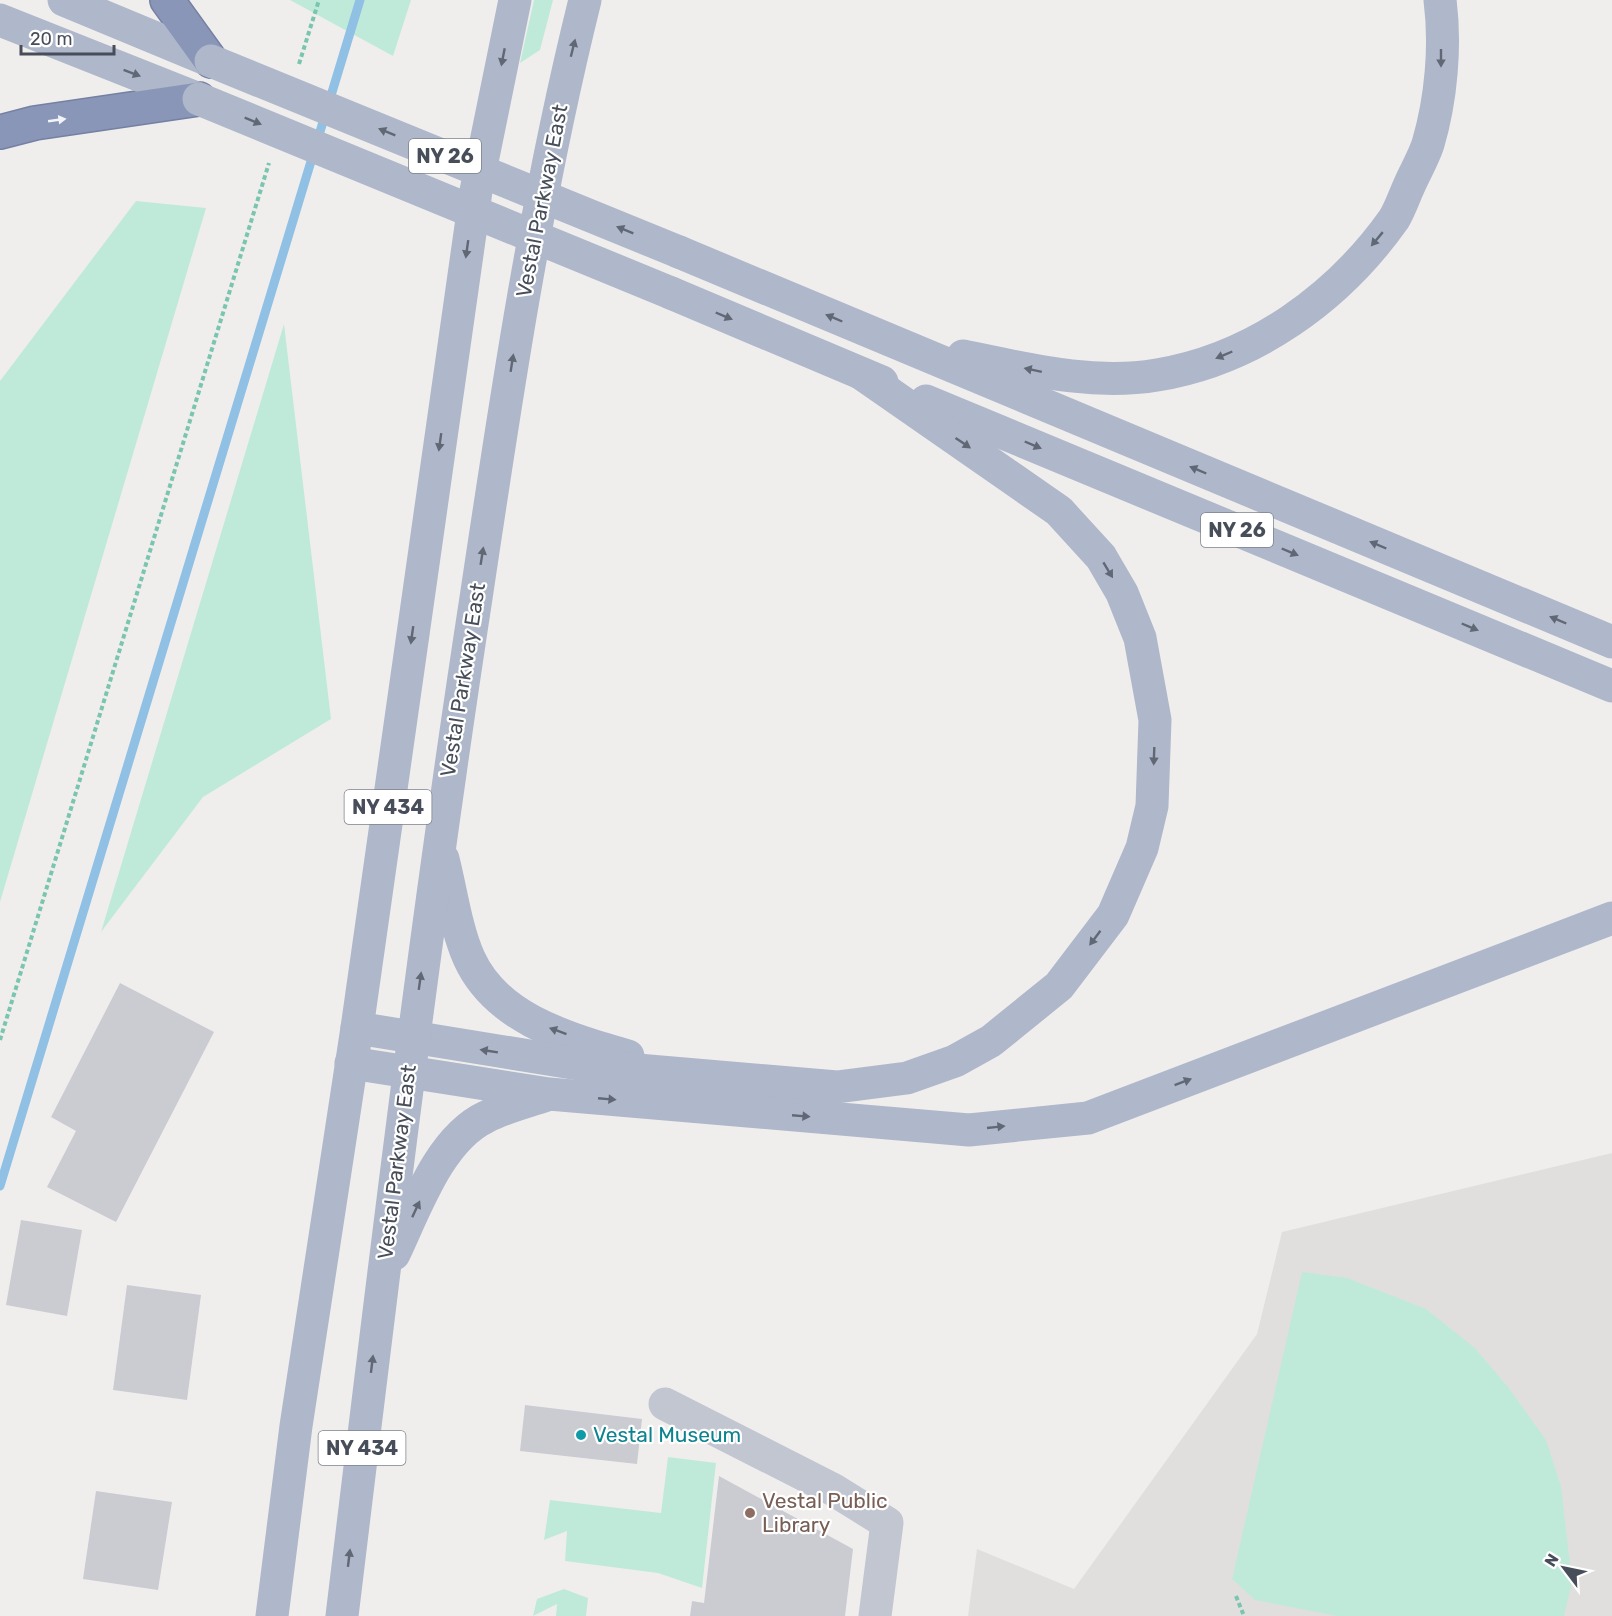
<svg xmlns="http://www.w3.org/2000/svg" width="1612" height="1616" font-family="Rubik,sans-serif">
<rect width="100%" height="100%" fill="#f0eeed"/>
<path fill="#e1dfde" d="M1612 1153V1616H968L977 1549 1074 1589 1257 1334 1282 1232Z"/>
<g fill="#bfead9">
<path d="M290 0H411L393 56Z"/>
<path d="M534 0H553L540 50 520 63Z"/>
<path d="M136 201 206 208 0 902V381Z"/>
<path d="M284 324 331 719 203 797 101 932Z"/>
<path d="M1302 1272 1347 1278 1426 1309 1475 1348 1508 1387 1546 1440 1561 1486 1572 1582 1564 1616H1337L1255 1600 1232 1579Z"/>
<path d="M668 1457 716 1463 702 1588 658 1573 565 1561 567 1531 544 1540 550 1500 661 1513Z"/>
<path d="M564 1589 588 1598 586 1616H556L557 1604 533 1616 537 1599Z"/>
</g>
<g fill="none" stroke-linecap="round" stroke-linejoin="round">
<path stroke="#90c0e3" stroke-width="9" d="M0 1186 360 0"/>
</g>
<g fill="#cbcbd2">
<path d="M120 983 214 1032 116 1222 47 1187 76 1131 51 1117Z"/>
<path d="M21 1220 82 1230 67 1316 6 1305Z"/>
<path d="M127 1285 201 1295 187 1400 113 1390Z"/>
<path d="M525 1405 642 1419 637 1464 520 1451Z"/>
<path d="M719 1476 853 1549 845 1616H690L692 1601 704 1603Z"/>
<path d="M96 1491 172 1502 158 1590 83 1579Z"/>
</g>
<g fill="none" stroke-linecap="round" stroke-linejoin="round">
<defs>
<g id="highway">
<path d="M167 0 211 61"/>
<path d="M0 132 35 123 199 99"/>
</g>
</defs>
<use href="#highway" stroke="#7481a3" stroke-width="36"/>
<g stroke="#7ac5af" stroke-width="4" stroke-dasharray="4.5 3" stroke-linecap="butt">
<path d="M299 64 319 0"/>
<path d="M0 1040 269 163"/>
<path d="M1236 1596 1244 1616"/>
</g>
<path stroke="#c2c6d1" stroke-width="33" d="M665 1404 834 1490 887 1523 875 1616"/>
<g stroke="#afb7ca" stroke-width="33">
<path d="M64 0 211 61"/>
<path d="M0 20 199 99"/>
<path d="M679 252 1612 642"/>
<path d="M671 293 882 382"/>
<path d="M963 356C1027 369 1092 386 1157 375 1254 359 1338 298 1394 219 1400 209 1404 197 1409 186 1415 172 1423 159 1428 144 1441 100 1446 46 1440 0"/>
<path d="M926 401 1612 686"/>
<path d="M443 859C451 890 456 929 469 958 497 1020 568 1038 628 1056"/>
<path d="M357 1028 591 1066 837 1087 907 1078 955 1061 991 1041 1059 986 1113 915 1142 848 1152 806 1155 720 1140 638 1122 593 1101 557 1059 511 862 374"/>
<path d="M351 1063 549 1094 969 1130 1088 1118 1612 918"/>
<path d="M394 1254C415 1210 439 1139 486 1117 505 1107 527 1102 547 1095"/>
<path d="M272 1616 296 1426 357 1028 476 191 515 0"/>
<path d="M342 1616C383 1276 424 936 476 598 506 397 536 197 585 0"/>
</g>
<use href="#highway" stroke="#8996b8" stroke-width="33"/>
<g stroke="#afb7ca" stroke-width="33">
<path d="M211 61 679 252"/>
<path d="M199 99 671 293"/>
</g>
</g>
<defs><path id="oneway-solid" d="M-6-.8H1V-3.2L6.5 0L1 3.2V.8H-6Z" transform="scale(1.5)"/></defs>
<g fill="#616875">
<use href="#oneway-solid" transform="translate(573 48) rotate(-76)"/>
<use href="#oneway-solid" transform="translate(503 57) rotate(101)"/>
<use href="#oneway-solid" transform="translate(1441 58) rotate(90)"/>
<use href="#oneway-solid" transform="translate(132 73) rotate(21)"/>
<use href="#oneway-solid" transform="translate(253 121) rotate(22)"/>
<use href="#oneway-solid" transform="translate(387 132) rotate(-158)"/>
<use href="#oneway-solid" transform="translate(625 230) rotate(-158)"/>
<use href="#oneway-solid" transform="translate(1377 239) rotate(130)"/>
<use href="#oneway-solid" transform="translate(467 249) rotate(98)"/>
<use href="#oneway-solid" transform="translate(724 316) rotate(23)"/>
<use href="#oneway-solid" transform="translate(834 318) rotate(-157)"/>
<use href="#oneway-solid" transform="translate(1224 355) rotate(157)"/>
<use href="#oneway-solid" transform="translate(512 363) rotate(-81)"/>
<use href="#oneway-solid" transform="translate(1033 370) rotate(-168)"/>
<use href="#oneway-solid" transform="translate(440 442) rotate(98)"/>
<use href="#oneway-solid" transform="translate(963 443) rotate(34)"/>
<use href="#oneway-solid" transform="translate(1033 445) rotate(23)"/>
<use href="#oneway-solid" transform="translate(1198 470) rotate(-157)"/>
<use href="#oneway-solid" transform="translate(1378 545) rotate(-157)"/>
<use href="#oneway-solid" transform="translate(1290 552) rotate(23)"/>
<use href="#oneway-solid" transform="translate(482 556) rotate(-81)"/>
<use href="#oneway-solid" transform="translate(1108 570) rotate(59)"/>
<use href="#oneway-solid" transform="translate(1558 620) rotate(-157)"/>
<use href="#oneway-solid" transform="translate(1470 627) rotate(23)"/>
<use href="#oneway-solid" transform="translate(412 635) rotate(98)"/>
<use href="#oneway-solid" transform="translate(1154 756) rotate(92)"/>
<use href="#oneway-solid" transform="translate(1095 938) rotate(127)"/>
<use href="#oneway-solid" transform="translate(420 981) rotate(-82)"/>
<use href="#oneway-solid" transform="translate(558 1031) rotate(-160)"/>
<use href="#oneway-solid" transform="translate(489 1051) rotate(-171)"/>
<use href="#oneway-solid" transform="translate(1183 1082) rotate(-21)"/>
<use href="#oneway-solid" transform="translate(607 1099) rotate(5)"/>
<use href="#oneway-solid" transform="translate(801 1116) rotate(5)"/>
<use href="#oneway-solid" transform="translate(996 1127) rotate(-6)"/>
<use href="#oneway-solid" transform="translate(416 1209) rotate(-65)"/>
<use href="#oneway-solid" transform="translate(372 1364) rotate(-83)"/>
<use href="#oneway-solid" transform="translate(349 1558) rotate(-83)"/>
</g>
<use fill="#f3f4f8" href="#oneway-solid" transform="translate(57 120) rotate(-8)"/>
<circle fill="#0f9aa8" stroke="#fff" stroke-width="2" cx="581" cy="1435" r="6"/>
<circle fill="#8d6e63" stroke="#fff" stroke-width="2" cx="750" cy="1513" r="6"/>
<g text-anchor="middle" stroke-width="4.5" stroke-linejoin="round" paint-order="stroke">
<g fill="#fff" stroke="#7e828b" stroke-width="1.5">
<rect x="409" y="139" width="72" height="34" rx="4.5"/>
<rect x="1201" y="513" width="72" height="34" rx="4.5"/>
<rect x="344.5" y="790" width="87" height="34" rx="4.5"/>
<rect x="318.5" y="1431" width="87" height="34" rx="4.5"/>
</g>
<g font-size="20" font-weight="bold" fill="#474d59">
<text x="445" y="163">NY 26</text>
<text x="1237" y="537">NY 26</text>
<text x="388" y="814">NY 434</text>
<text x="362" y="1455">NY 434</text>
</g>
<g font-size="21" fill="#474d59" stroke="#fff">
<text transform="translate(542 201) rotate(-79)" y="7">Vestal Parkway East</text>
<text transform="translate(463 680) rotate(-81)" y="7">Vestal Parkway East</text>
<text transform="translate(397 1162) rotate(-83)" y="7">Vestal Parkway East</text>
</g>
<g font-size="21" fill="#0d838f" stroke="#fff" text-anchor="start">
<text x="593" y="1442">Vestal Museum</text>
</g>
<g font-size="21" fill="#785e54" stroke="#fff" text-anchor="start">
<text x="762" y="1508">Vestal Public<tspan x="762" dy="24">Library</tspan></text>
</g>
</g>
<g transform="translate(1564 1568) rotate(302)" stroke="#ffffff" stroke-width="4.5" paint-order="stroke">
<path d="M0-4.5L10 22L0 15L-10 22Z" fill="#474d59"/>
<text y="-9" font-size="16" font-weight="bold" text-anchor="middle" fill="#474d59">N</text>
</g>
<path d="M21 45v9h93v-9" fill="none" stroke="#474d59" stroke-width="3"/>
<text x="30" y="45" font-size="18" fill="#474d59" stroke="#ffffff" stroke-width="4.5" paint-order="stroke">20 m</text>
</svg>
